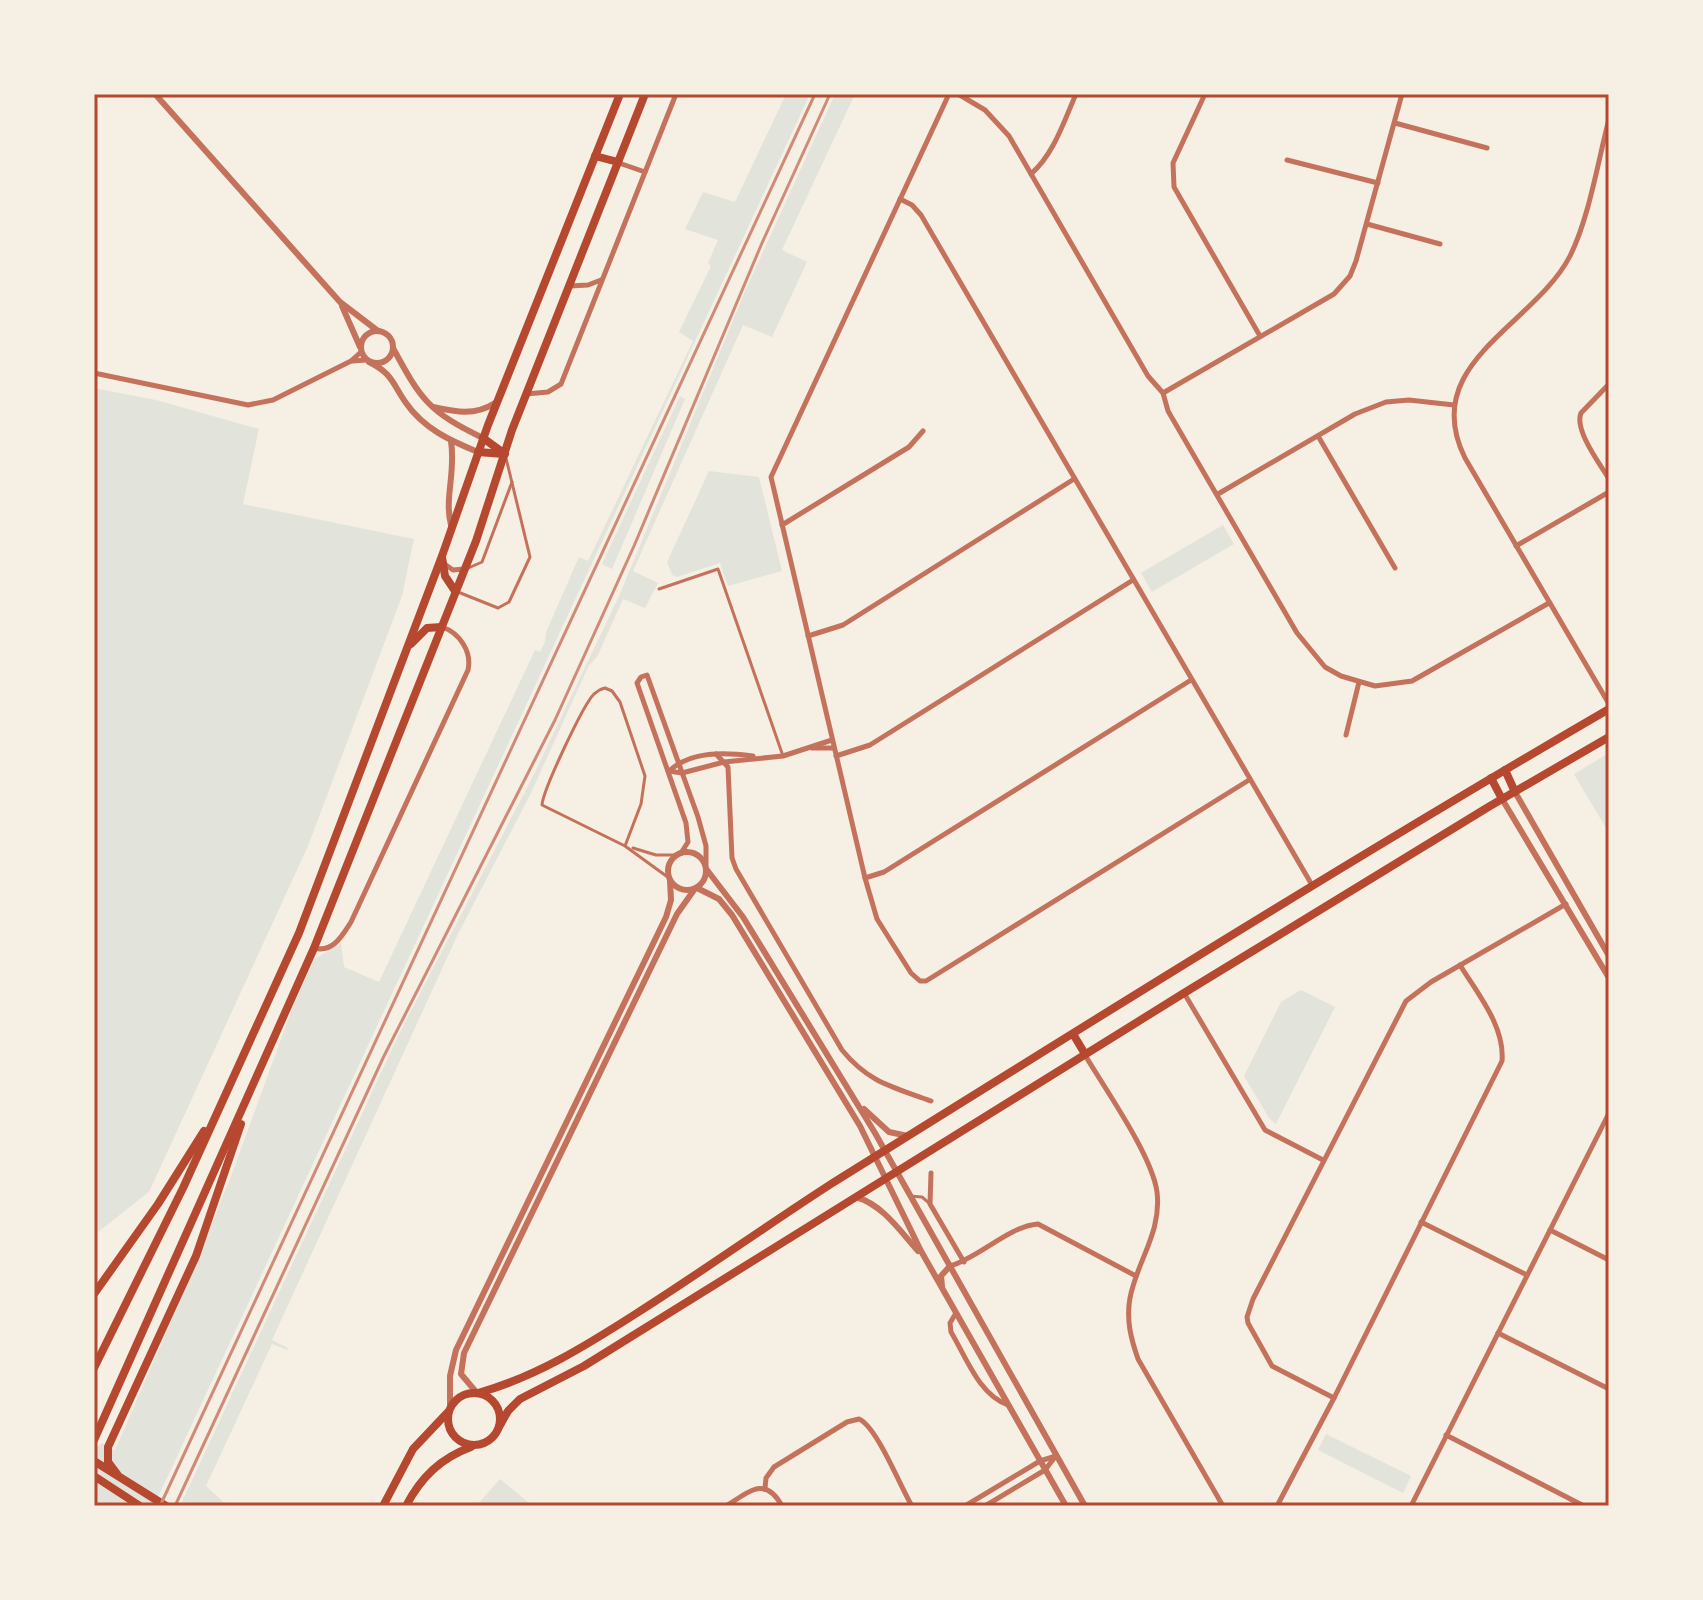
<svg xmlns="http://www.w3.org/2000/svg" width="1703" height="1600" font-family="Commissioner,sans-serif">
<rect width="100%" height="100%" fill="#f6efe4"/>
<g fill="#e2e4dc">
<path d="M786 94H810L154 1506H94V1449L102 1443 115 1450 192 1273 231 1176 292 1009 314 959 341 943 344 967 379 982 535 650 540 652 545 642 546 632 579 557 588 561 693 341 679 332 711 266 708 263 718 240 685 229 703 192 735 202Z"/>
<path d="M835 94H855L782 250 807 262 772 337 743 325 633 571 658 583 645 608 623 599 597 657 589 665 531 793 458 934 272 1340 288 1348 287 1350 272 1344 206 1486 228 1506H180L399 1034 534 774 619 596 746 289Z"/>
<path d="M94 388 156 400 259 429 243 504 414 539 402 596 308 846 149 1192 94 1235Z"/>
<path d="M680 396 685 399 612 569 602 564Z"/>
<path d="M709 471 759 477 782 571 728 586 720 563 677 577 672 575 667 562Z"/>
<path d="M1223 525 1234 544 1152 592 1141 573Z"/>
<path d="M1609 753V833L1574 774Z"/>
<path d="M1301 990 1335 1007 1276 1124 1269 1118 1244 1076 1281 1002Z"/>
<path d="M1326 1434 1411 1476 1403 1493 1318 1450Z"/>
<path d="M500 1479 529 1503 526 1506H476Z"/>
</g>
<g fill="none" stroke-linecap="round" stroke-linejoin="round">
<g stroke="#c5725c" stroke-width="3">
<path d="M466 569 482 562 512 482"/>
<path d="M659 589 718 569 783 756"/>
<path d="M458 592 498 608 509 602 530 557 506 458"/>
<path d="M625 846 641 804 645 776 620 702 612 691 605 688C599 690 599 690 594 694 583 705 543 790 542 805L625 846 669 878"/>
<path d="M633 848 656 855H677"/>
<path d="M910 1196 922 1197 929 1203"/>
</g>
<g stroke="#c5725c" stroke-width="5">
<path d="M949 94 771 477 865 878 877 919 911 973 920 981H926L1249 780"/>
<path d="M958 94 985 110 1009 136 1148 376 1163 393 1168 411 1297 633 1325 667 1341 676 1375 686 1412 681 1549 603"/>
<path d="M1205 94 1173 163 1174 187 1260 336"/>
<path d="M1609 119C1598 161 1589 218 1570 256 1534 326 1418 363 1465 458L1609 704"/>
<path d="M1395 123 1487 148"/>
<path d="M1287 160 1378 183"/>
<path d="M619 163 645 172"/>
<path d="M1031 174C1054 154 1064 121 1076 94"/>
<path d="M900 199 912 205 921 215 1312 885"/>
<path d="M1367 224 1440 244"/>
<path d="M570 286 588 285 601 280"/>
<path d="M352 361 366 360"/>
<path d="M94 373 248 405 273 400 351 361 361 352"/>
<path d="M1609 384 1581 413C1574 430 1600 464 1609 479"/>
<path d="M1163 393 1334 294 1350 276 1356 261 1402 94"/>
<path d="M526 394 548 392 561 384 676 94"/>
<path d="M1318 436 1395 568"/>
<path d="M1218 494 1355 414 1386 402 1409 400 1454 405"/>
<path d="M782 525 909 447 923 431"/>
<path d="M1516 546 1609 492"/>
<path d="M443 563 453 570 464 569"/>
<path d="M808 636 843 625 1074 479"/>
<path d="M1346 735 1359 682"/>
<path d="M812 748H834"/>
<path d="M716 754 728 767 732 858 736 869 842 1050C869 1083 893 1087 931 1101"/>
<path d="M836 756 870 745 1133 580"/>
<path d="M669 771 682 773 724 762 783 756 832 740"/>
<path d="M669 771C691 751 724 752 753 756"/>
<path d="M681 853 688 842 686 823 637 683 641 677 647 675 698 817 706 846V865"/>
<path d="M865 878 884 872 1191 680"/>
<path d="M314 948C333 953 342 936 351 922L468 670C472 652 460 633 442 627"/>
<path d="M1184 993 1265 1130 1323 1160"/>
<path d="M1085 1055C1105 1089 1152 1155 1157 1192 1162 1232 1137 1261 1130 1298 1126 1320 1131 1339 1138 1359L1223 1506"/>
<path d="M931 1173 930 1204 964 1262"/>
<path d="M1421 1222 1527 1275"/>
<path d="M1550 1230 1609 1260"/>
<path d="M950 1266C980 1257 1009 1226 1038 1224L1136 1276"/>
<path d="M956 1313 950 1323 951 1332C966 1357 979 1395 1008 1405"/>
<path d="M1498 1333 1609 1389"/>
<path d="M1334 1398 1272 1366 1248 1323 1247 1317 1253 1299 1406 1001 1431 982 1566 904"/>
<path d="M1446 1435 1584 1506"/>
<path d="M765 1488 766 1478 774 1467 847 1422 859 1419C877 1427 900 1486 912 1506"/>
<path d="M726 1506C749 1492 765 1475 782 1506"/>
<path d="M965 1506 1040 1461 1056 1456"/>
<path d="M985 1506 1045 1470 1055 1457"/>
<path d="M1277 1506 1334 1398 1502 1061C1505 1026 1477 993 1460 965"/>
<path d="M1411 1506 1609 1113"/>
</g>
<g stroke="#c5725c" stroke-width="6">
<path d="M155 94 340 302 378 331"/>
<path d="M342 306 360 347"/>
<circle cx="377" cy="347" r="16"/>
<path d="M393 348C421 400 429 412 483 438"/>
<path d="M369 362C393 374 392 383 406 403 424 429 451 441 478 452"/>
<path d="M433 407C456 412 475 416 495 403"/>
<path d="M451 441C456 473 444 498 451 525"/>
<path d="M1515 792 1609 956"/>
<path d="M1502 799 1609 978"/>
<circle cx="687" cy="871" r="19"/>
<path d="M707 870 743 917 875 1133 1085 1506"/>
<path d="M697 888 719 899 732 915 860 1126 921 1251 1066 1506"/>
<path d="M864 1109 889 1132 908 1136"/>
<path d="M856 1197C883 1205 900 1231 918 1251"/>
<path d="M942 1286 941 1276 950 1266"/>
<path d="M477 1393 461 1374 464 1353 677 914 694 890"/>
<path d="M450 1410V1376L456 1350 666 917 671 900 670 881"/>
</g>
<g stroke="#b5482f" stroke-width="8">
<path d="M1505 770 1515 792"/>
<path d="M1491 778 1502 799"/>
<path d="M1073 1034 1085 1054"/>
<circle cx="474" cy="1419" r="26"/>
<path d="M478 1393C536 1377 587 1345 637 1313 703 1271 766 1226 831 1184 1089 1023 1346 862 1609 709"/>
<path d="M499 1427 508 1411 520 1399 584 1366 1184 993 1490 806 1609 737"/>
<path d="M94 1461 166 1506"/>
<path d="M94 1476 140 1506"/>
<path d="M383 1506 413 1449 448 1412"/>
<path d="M406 1506C421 1477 441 1458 471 1447"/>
</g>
<g stroke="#b5482f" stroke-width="8">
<path d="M595 156 618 162"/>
<path d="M483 438 505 454"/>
<path d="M478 452 504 454"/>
<path d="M442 557 445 576 455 591"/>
<path d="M411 644 427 628 441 627"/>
<path d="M94 1294 158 1204 204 1131"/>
<path d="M94 1368 183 1188 299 933 442 556 488 425 620 94"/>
<path d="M94 1440 314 948 476 541 512 430 645 94"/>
<path d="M117 1474 108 1462V1447L196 1256 241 1124"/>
</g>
<g stroke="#cf8b77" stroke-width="3">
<path d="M160 1506 815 94"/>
<path d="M175 1506 384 1056 555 720 634 546 762 243 830 94"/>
</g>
</g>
<rect width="1703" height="1600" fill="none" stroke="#f6efe4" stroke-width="192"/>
<rect x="96" y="96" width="1511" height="1408" fill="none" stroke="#b5482f" stroke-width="3"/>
</svg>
